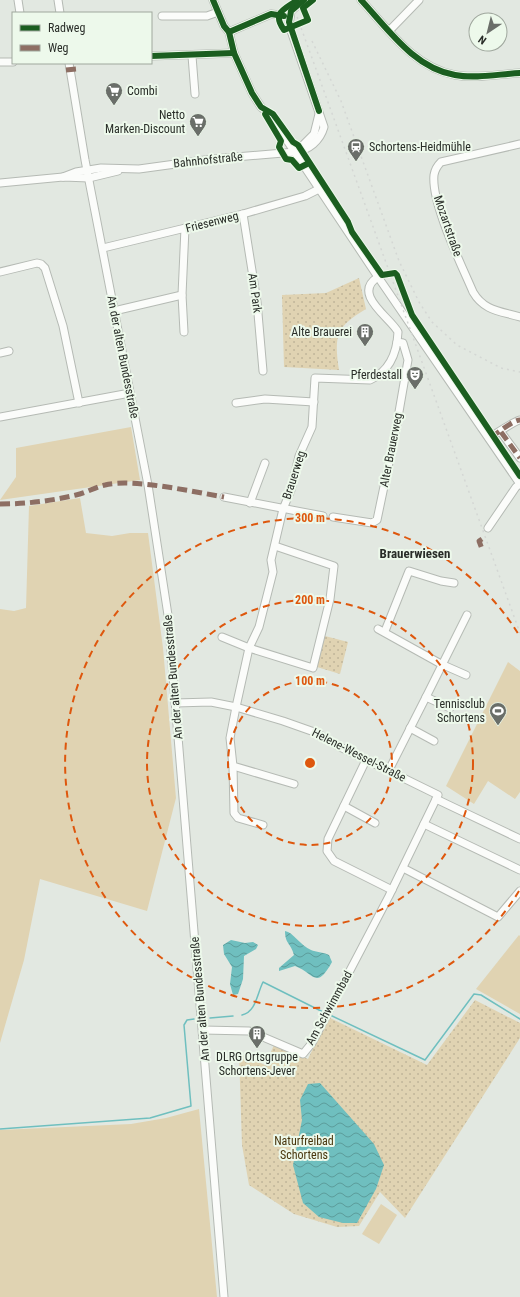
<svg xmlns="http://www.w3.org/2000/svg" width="520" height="1297" font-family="'Roboto Condensed',sans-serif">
<defs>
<pattern id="park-dots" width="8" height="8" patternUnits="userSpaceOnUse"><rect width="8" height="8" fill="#e0d3b2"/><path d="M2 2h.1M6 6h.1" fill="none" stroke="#c0b599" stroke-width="1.8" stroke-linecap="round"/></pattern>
<pattern id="water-waves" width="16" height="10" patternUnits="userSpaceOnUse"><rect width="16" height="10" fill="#6fbfbf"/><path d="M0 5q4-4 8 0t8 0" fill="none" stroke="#5b9c9b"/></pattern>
</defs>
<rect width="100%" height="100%" fill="#e2e8e1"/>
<g fill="#e0d3b2">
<path d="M131 427 140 480 0 500 16 477V448Z"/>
<path d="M80 498 86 533 112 536 130 533H148L163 648 176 798 147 911 40 879 24 960 0 1043V609L14 611 26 608 29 506Z"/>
<path d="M508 662 520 671V792L515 799 488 781 474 804 446 786Z"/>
<path d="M519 935 520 936V1014L476 989Z"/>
<path d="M199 1109 217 1297H0V1130L131 1124 166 1118Z"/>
<path d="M381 1204 397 1215 379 1244 362 1234Z"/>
</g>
<g fill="url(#park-dots)">
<path d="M359 278 366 309C336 327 334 335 339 370L284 367 282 295 326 293Z"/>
<path d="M325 636 348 642 340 674 317 667Z"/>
<path d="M475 1000 520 1023V1038L405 1218 380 1192 359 1226 337 1227 294 1214 249 1185 242 1145 239 1053 265 1065 274 1045 308 1059 328 1017 427 1065Z"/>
</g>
<g fill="url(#water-waves)">
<path d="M285 931C293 932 301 946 311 950 316 952 323 952 329 955L332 962C316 991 314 973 295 966L279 971V968L294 955C291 943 285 944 285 931Z"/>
<path d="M231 940 245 943 253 942 258 945 256 949 244 956 243 979 238 994 233 995 230 984 232 967 224 954 223 945Z"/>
<path d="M320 1083 374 1144 384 1165 376 1189 357 1223H343L319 1217 303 1203 293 1165 302 1120 300 1100 308 1084Z"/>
</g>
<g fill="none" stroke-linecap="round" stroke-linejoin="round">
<g stroke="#6fbfbf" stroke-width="1.5">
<path d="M242 1015C256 1012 257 994 263 982L325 1013"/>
<path d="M330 1015 425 1060 474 994 481 995 520 1019"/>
<path d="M210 1018 233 1016"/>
<path d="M0 1129 150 1118 191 1106 184 1025 187 1020 194 1019"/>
</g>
<defs>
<g id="minor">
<path d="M18 0 20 13"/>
<path d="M58 0 60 13"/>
<path d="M213 0 224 26 229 32 234 53 252 93 261 107 267 112 286 139 378 277 520 484"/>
<path d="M361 0C388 29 414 68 455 75 476 79 499 74 520 73"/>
<path d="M162 16H207L218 12"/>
<path d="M389 31 419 0"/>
<path d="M229 32 271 14 289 16"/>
<path d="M151 56 234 53"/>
<path d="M192 56 195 94"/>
<path d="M0 62H13"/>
<path d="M69 63 85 160 148 485 168 615 224 1297"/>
<path d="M520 144 441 162C438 165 435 169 434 175 431 203 461 264 473 292 484 311 500 311 520 317"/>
<path d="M297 151 314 134 319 114"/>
<path d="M63 177 76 172 101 168 139 169 212 159 295 152C309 150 320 141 324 127L289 25 291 11 304 0"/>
<path d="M0 183 63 177 89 178 118 171"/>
<path d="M243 214 257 302 263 371"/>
<path d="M103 248 243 214 305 196 319 189"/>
<path d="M0 272 37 263 41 264 45 268 63 326 79 403"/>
<path d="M114 311 182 295"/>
<path d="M184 332 182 295 185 228"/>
<path d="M0 353 9 351"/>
<path d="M236 403 265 399 314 402"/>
<path d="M0 417 130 393"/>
<path d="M501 432 520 458"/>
<path d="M489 438C494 435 516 420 520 420"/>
<path d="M224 497 323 516"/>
<path d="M250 503 265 463"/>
<path d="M333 517 372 523 377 520 396 429 408 360 403 343 397 342"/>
<path d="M488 528 516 487 520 484"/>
<path d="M378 629 441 664 466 675"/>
<path d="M385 631 409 571 441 581 454 583"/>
<path d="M222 637 249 648 313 668 330 599 334 566 275 546"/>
<path d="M426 697 467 615"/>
<path d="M175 703 211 702 236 707 283 721 317 733 338 746 438 795 389 896 312 1043 303 1054 249 1031 203 1030"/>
<path d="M410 728 434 741"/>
<path d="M366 760 328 839 327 851 334 861 392 890"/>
<path d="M233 766 294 784"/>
<path d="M389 770 426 697 450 708"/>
<path d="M436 799 520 839"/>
<path d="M344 806 375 823"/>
<path d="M424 824 520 870"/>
<path d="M263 825 238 818 234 813 233 766 230 738 236 707 249 648 259 627 273 572 271 560 283 509 291 490 299 456 312 427 315 378 370 380C390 371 397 353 398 332 391 318 351 294 378 277"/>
<path d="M403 868 498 917 520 891"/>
</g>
</defs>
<use href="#minor" stroke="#b5bab4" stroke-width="9"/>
<use href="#minor" stroke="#fbfcfa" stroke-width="7"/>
<g stroke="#d4d7d4" stroke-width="1.5" stroke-dasharray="2 4" stroke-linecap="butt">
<path d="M291 0 520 633"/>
<path d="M312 41 341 101 399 261 419 302 432 322 457 345 501 368 520 372"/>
</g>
<g stroke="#8d6e63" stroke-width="5" stroke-dasharray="10 5" stroke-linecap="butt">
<path d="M66 70 77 69"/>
<path d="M501 432 520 458"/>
<path d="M491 437C498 433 513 420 520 420"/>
<path d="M0 504C26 504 51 501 76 495 86 493 95 487 105 485 133 478 194 492 224 497"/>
<path d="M482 539 479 541 482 549"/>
</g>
<defs>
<g id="cycleway">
<path d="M213 0 224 26 229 32 234 53 252 93 261 107 273 114 293 142 298 145 348 222 352 232 382 275 395 273 397 275 412 315 520 476"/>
<path d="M304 0 291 11 289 22 319 111"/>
<path d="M361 0C388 29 414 68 455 75 476 79 499 74 520 73"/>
<path d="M296 1C283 10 272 13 284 30L308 20 303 8 313 0"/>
<path d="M229 32 271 14 284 16"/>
<path d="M151 56 234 53"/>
<path d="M267 112 265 114 281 141 279 147 286 159 292 160 299 168 309 163"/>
</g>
</defs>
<use href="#cycleway" stroke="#edf9eb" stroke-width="8"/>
<use href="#cycleway" stroke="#1b5e20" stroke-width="6"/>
</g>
<g fill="none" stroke="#de570d" stroke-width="2" stroke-dasharray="7 5">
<circle cx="310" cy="763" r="82"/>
<circle cx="310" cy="763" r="163"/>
<path d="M519 891A245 245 0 1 1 519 635"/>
</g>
<defs>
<symbol id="supermarket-pin" viewBox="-11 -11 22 30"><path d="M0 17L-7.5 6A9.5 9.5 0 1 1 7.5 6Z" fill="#6a6e69" stroke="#edf9eb"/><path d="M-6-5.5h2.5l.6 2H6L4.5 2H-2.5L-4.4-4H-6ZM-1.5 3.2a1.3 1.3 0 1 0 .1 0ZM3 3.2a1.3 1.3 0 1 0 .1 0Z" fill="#fff"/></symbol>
<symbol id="station-pin" viewBox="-11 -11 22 30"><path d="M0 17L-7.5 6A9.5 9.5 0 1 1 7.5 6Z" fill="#6a6e69" stroke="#edf9eb"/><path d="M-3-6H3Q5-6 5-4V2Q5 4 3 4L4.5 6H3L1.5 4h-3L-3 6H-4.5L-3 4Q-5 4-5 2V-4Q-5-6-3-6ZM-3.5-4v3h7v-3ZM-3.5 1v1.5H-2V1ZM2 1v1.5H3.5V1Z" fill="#fff"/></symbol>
<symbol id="building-pin" viewBox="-11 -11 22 30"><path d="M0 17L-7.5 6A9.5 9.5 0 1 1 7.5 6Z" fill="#6a6e69" stroke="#edf9eb"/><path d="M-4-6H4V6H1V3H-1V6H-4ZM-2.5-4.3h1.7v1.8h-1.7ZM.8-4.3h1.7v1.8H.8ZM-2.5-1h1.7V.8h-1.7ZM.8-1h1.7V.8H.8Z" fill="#fff"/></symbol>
<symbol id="theatre-pin" viewBox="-11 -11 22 30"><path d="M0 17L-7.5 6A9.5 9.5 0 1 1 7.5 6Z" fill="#6a6e69" stroke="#edf9eb"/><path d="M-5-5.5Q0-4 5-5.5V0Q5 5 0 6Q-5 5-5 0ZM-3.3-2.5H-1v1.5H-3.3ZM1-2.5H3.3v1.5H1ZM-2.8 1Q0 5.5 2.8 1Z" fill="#fff"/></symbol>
<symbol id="stadium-pin" viewBox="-11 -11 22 30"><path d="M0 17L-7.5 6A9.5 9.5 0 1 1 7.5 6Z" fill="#6a6e69" stroke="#edf9eb"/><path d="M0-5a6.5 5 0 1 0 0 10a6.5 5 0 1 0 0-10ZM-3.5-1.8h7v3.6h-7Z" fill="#fff"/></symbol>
</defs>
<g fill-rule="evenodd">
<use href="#supermarket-pin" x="104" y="81" width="20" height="27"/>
<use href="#supermarket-pin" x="188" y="112" width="20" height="27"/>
<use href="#station-pin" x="346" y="137" width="20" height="27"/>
<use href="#building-pin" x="355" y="322" width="20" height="27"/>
<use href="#theatre-pin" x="405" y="365" width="20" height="27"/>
<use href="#stadium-pin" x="488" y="701" width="20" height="27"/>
<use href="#building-pin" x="247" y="1024" width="20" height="27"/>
</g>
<g text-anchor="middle" stroke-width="4" stroke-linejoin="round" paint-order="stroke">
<g font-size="12" fill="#292d28" stroke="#edf9eb" text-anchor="end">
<text x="127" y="95" text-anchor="start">Combi</text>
<text x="185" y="119">Netto<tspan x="185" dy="14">Marken-Discount</tspan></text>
<text x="369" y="151" text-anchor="start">Schortens-Heidmühle</text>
<text x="352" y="336">Alte Brauerei</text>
<text x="402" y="379">Pferdestall</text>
<text x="485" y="708">Tennisclub<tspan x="485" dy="14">Schortens</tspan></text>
<text x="257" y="1061" text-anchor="middle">DLRG Ortsgruppe<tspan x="257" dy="14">Schortens-Jever</tspan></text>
</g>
<g font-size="12" fill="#292d28" stroke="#edf9eb">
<text transform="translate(208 160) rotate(-6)" y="4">Bahnhofstraße</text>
<text transform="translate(212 222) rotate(-14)" y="4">Friesenweg</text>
<text transform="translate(448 226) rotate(71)" y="4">Mozartstraße</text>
<text transform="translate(255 293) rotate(82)" y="4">Am Park</text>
<text transform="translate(123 357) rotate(79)" y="4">An der alten Bundesstraße</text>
<text transform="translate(391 450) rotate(-79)" y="4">Alter Brauerweg</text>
<text transform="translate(294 475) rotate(-72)" y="4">Brauerweg</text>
<text transform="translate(173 677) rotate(-95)" y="4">An der alten Bundesstraße</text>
<text transform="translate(359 755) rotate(27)" y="4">Helene-Wessel-Straße</text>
<text transform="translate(200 999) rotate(-95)" y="4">An der alten Bundesstraße</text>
<text transform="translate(329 1008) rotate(-61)" y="4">Am Schwimmbad</text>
</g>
<g font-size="12" fill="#48350c" stroke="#edf9eb">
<text x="304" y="1145">Naturfreibad<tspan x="304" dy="14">Schortens</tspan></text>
</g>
<g font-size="13" font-weight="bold" fill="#292d28" stroke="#edf9eb">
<text x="415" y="558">Brauerwiesen</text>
</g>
</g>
<circle cx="310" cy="763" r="6" fill="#de570d" stroke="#edf9eb" stroke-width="2"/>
<g font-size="12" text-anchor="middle" font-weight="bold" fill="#de570d" stroke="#edf9eb" stroke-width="4" stroke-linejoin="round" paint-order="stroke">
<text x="310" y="522">300 m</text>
<text x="310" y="604">200 m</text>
<text x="310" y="685">100 m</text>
</g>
<rect x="12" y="12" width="140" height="52" fill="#edf9eb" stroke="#9fa79d"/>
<rect x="20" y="25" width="20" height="6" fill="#1b5e20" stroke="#9fa79d"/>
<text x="48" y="32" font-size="12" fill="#292d28">Radweg</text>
<rect x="20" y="45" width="20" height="6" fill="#8d6e63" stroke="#9fa79d"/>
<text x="48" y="52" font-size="12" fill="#292d28">Weg</text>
<g transform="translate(488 32) rotate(215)"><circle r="19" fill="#edf9eb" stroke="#9fa79d"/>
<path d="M0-3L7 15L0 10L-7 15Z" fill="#6a6e69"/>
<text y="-6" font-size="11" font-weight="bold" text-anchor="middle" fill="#292d28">N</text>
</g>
</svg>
